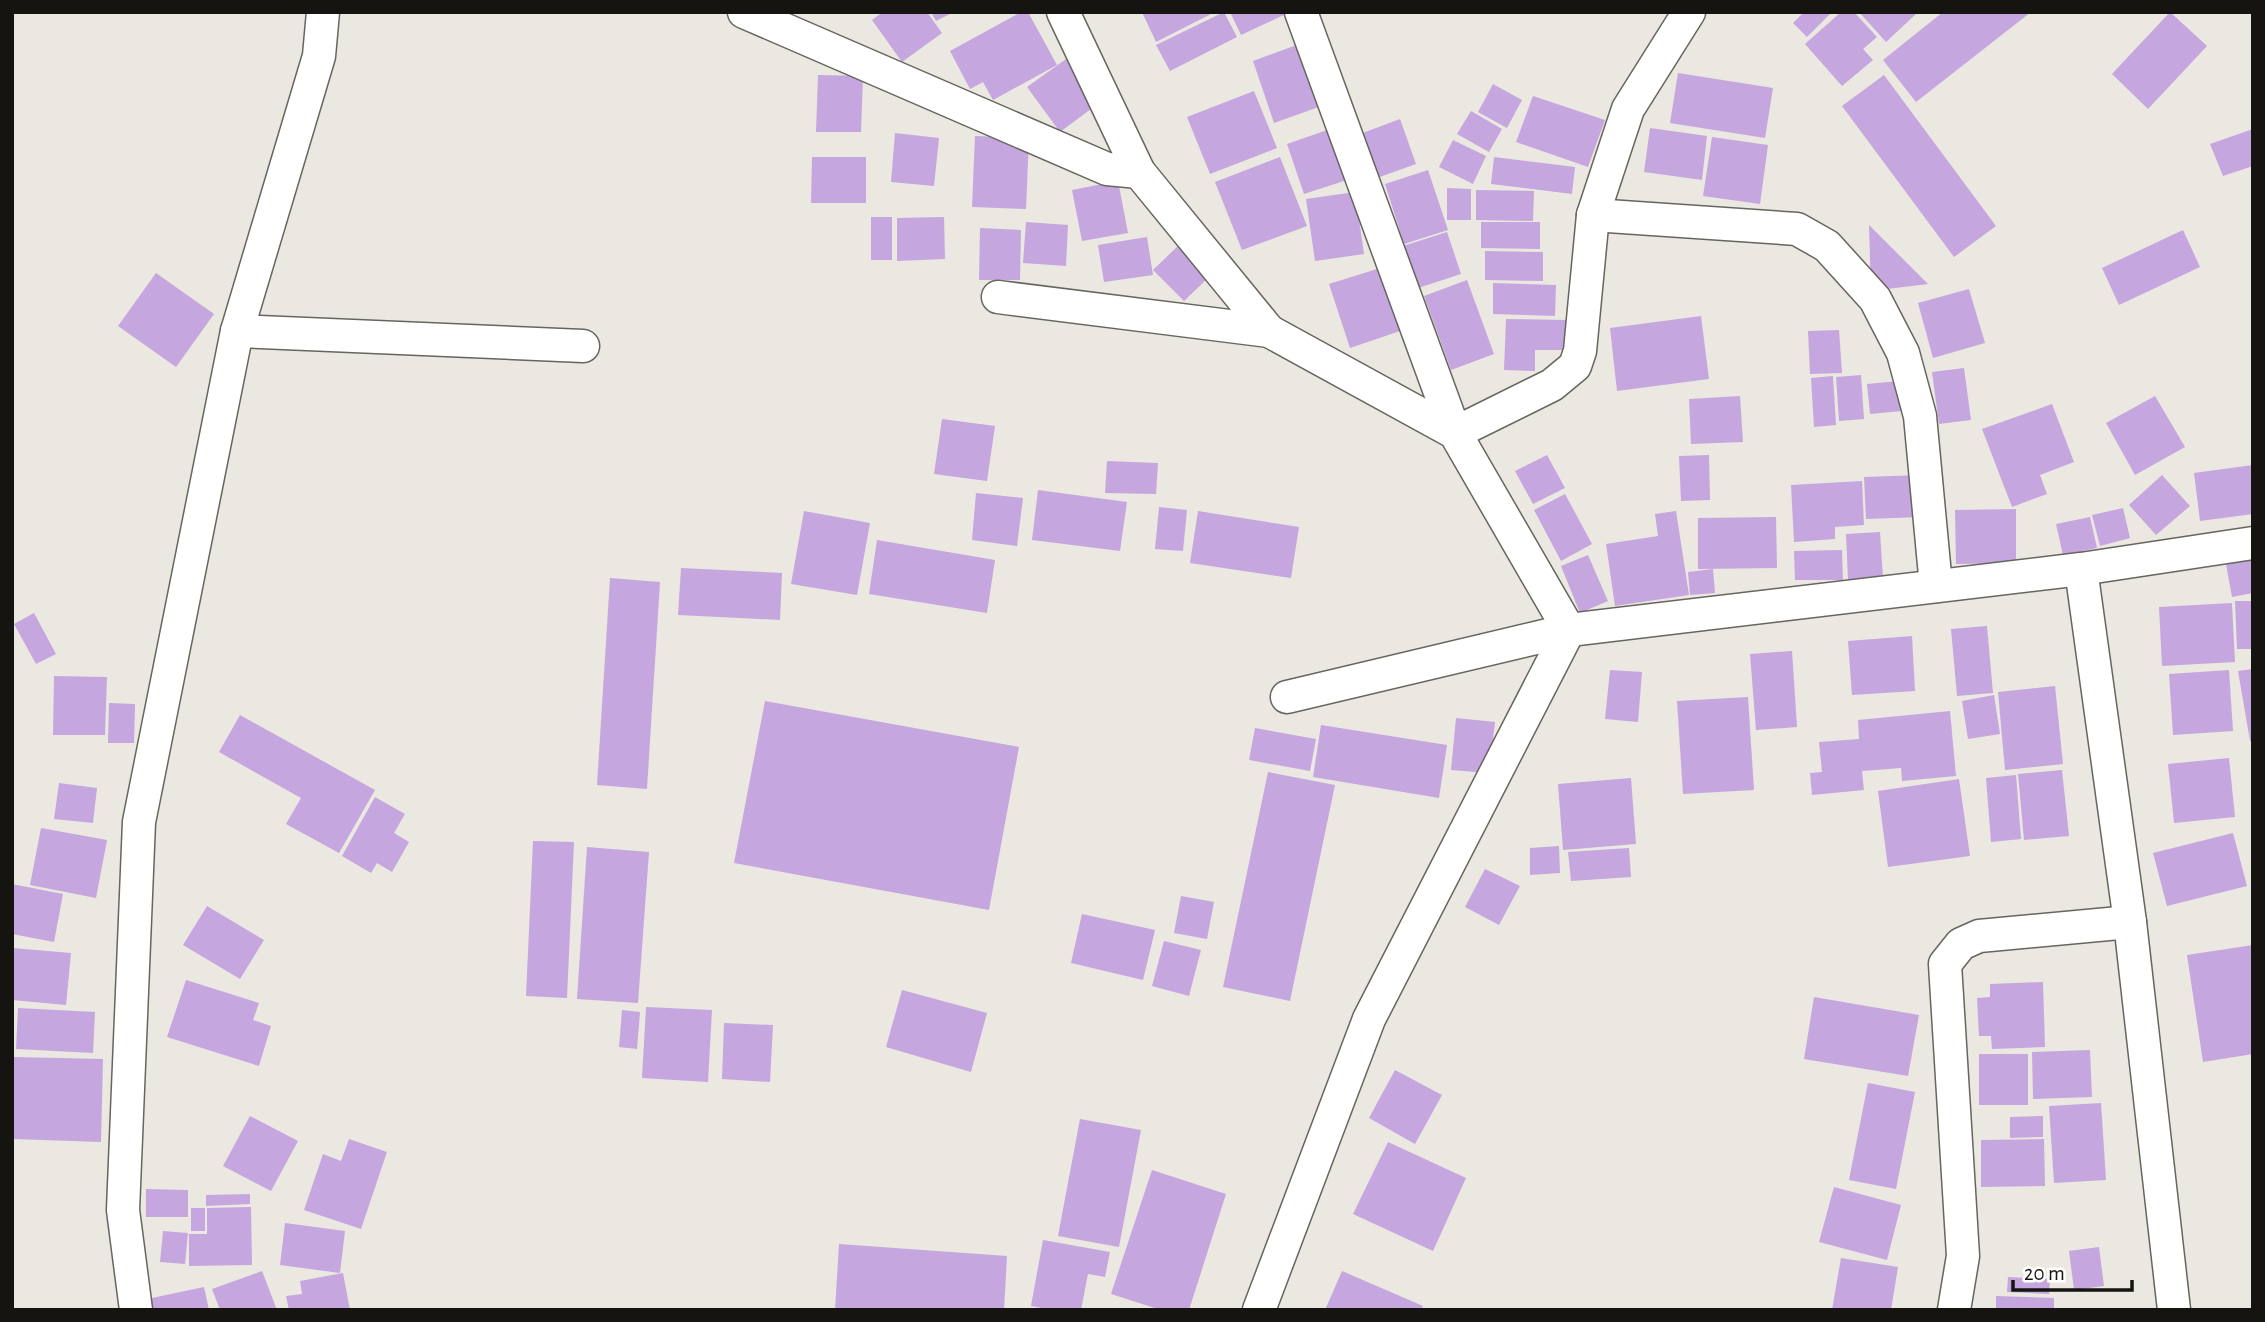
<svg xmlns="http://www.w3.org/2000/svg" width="2265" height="1322" font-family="'Alegreya Sans',sans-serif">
<rect width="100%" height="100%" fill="#eae8e0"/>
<g fill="#c6a6de">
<path d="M883 12H927L942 33 902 62 872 20Z"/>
<path d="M931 12H954L936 21Z"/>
<path d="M1021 12H1028L1057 65 993 100 983 82 970 89 950 51Z"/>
<path d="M1142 12H1215L1156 42Z"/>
<path d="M1224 12 1237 37 1170 71 1156 45Z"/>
<path d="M1230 12H1290L1241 35Z"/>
<path d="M1804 12H1832L1807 37 1793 23Z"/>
<path d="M1841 12H1854L1877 37 1863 49 1873 60 1842 86 1805 44Z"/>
<path d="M1859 12H1914L1916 14 1886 42Z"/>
<path d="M1943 12H2031L1916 102 1883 60Z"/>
<path d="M2170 12 2207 46 2148 109 2112 74Z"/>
<path d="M1305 42 1327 104 1274 123 1253 61Z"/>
<path d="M1066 59 1099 103 1060 132 1027 87Z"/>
<path d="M1678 73 1773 88 1765 138 1670 123Z"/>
<path d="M818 75 863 76 861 132H816Z"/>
<path d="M1884 75 1996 226 1954 257 1842 106Z"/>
<path d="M1493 84 1522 100 1507 128 1478 112Z"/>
<path d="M1254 91 1277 148 1210 174 1187 117Z"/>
<path d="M1533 96 1605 120 1588 167 1516 142Z"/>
<path d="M1471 111 1502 129 1489 152 1457 134Z"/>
<path d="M1400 119 1416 164 1377 178 1360 134Z"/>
<path d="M1333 128 1350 179 1304 194 1287 144Z"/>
<path d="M1650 128 1707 136 1702 180 1644 172Z"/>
<path d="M2253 129V166L2223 176 2210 144Z"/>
<path d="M895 133 939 138 934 186 891 182Z"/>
<path d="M975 136 1029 138 1026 209 972 207Z"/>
<path d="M1712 137 1768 145 1760 204 1703 196Z"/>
<path d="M1453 140 1486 156 1473 184 1439 167Z"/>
<path d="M812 157H866V203H811Z"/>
<path d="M1280 157 1307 226 1242 250 1215 182Z"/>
<path d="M1494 157 1575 167 1572 194 1491 184Z"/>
<path d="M1428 170 1448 230 1404 244 1385 184Z"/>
<path d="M1118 181 1128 233 1082 241 1072 190Z"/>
<path d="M1447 188 1471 189V220H1447Z"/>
<path d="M1476 190 1534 191 1533 221 1476 220Z"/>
<path d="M1355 192 1364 254 1315 261 1306 199Z"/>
<rect x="871" y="217" width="21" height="43"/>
<path d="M944 217 945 259 897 261V218Z"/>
<path d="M1026 222 1068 225 1066 266 1023 263Z"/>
<path d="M1481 222H1540V249L1481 248Z"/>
<path d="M1869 225 1928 284 1871 291Z"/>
<path d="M980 228 1021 230 1020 280H979Z"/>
<path d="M2183 230 2200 267 2119 305 2102 268Z"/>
<path d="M1447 232 1461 274 1415 289 1400 247Z"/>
<path d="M1147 237 1153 275 1104 282 1098 245Z"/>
<path d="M1179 245 1209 277 1184 301 1153 270Z"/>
<path d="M1485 251 1543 252V281L1485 280Z"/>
<path d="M1380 268 1400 331 1350 348 1329 284Z"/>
<path d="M156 273 214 314 176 367 118 326Z"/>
<path d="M1467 280 1494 354 1451 370 1424 296Z"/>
<path d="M1493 283 1556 285 1555 316 1493 314Z"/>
<path d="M1969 289 1985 343 1933 358 1918 303Z"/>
<path d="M1701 316 1709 379 1617 391 1610 328Z"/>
<path d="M1506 319 1568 320V350H1535V371L1504 370Z"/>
<path d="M1839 330 1842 373 1810 374 1808 331Z"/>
<path d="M1964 368 1971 420 1939 424 1932 372Z"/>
<path d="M1861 375 1864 419 1839 421 1836 377Z"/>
<path d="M1833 376 1836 425 1814 427 1811 378Z"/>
<path d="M1909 380 1912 410 1870 414 1867 384Z"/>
<path d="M1740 396 1743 442 1691 444 1689 399Z"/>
<path d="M2155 396 2185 447 2135 475 2106 423Z"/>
<path d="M2052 404 2074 462 2040 475 2047 494 2012 507 1982 429Z"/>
<path d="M942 419 995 426 987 481 934 474Z"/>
<path d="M1547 455 1565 488 1533 504 1515 471Z"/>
<path d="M1709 455 1710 500 1681 501 1679 456Z"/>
<path d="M1107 461 1158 463 1156 494 1105 493Z"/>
<path d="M2253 465V514L2200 521 2194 473Z"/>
<path d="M1920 475 1921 517 1866 519 1864 477Z"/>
<path d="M2162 475 2190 506 2156 535 2129 505Z"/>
<path d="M1862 481 1864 525 1835 527V539L1794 542 1791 485Z"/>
<path d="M1038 490 1127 502 1120 551 1032 540Z"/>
<path d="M976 493 1023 498 1017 546 972 540Z"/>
<path d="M1565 494 1592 544 1561 561 1534 510Z"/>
<path d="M1159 507 1187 510 1183 551 1155 549Z"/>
<path d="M2123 508 2130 538 2100 546 2092 515Z"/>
<path d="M2016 509V563L1956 564 1955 510Z"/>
<path d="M804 511 870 523 857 595 791 584Z"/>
<path d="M1198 511 1299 527 1291 578 1190 563Z"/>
<path d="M1676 511 1689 595 1615 606 1606 544 1658 536 1655 514Z"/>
<path d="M1776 517 1777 568 1698 569V518Z"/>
<path d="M2090 517 2097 548 2063 555 2056 524Z"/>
<path d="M1880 532 1883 578 1848 580 1846 534Z"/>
<path d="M877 540 995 560 987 613 869 594Z"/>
<path d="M1842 550 1843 580H1795L1794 551Z"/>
<path d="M1588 555 1608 601 1580 613 1561 566Z"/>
<path d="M2253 560V593L2232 597 2226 564Z"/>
<path d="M681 568 782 573 780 620 678 615Z"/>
<path d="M1713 569 1715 593 1690 595 1688 572Z"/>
<path d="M610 578 660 582 647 789 597 785Z"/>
<path d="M2235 601H2253V649H2237Z"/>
<path d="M2232 603 2235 662 2162 666 2159 607Z"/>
<path d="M34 613 56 654 36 664 14 624Z"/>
<path d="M1987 626 1993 693 1957 696 1951 629Z"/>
<path d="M1912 636 1915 691 1852 695 1848 641Z"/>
<path d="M1792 651 1797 727 1756 730 1750 654Z"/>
<path d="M2253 669V741H2250L2238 671Z"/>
<path d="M1610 670 1642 672 1638 722 1605 719Z"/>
<path d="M2229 670 2233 731 2173 735 2169 674Z"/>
<path d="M54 676 107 677 105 735H53Z"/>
<path d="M2055 686 2063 764 2005 770 1998 692Z"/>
<path d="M1994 695 2000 734 1968 739 1962 701Z"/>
<path d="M1748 697 1754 790 1683 794 1677 701Z"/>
<path d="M765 701 1019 747 989 910 734 863Z"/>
<path d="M109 703 135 704 134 743H108Z"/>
<path d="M1950 711 1956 776 1902 781 1901 768 1862 771 1864 790 1812 795 1810 773 1822 772 1819 742 1859 739 1858 720Z"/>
<path d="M240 715 375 790 339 853 286 824 301 798 219 752Z"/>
<path d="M1456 718 1495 722 1489 773 1451 770Z"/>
<path d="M1321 725 1447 745 1439 798 1313 777Z"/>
<path d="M1255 728 1316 739 1310 771 1249 760Z"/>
<path d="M2229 758 2235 817 2174 823 2168 764Z"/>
<path d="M2062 770 2069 836 2024 840 2018 774Z"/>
<path d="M1268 772 1335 785 1290 1001 1223 987Z"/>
<path d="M2016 775 2021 839 1991 842 1986 778Z"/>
<path d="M1631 778 1636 844 1563 850 1558 784Z"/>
<path d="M1959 779 1970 856 1888 867 1878 791Z"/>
<path d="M59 783 97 788 93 823 54 819Z"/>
<path d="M375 797 405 814 394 833 409 842 392 872 377 863 371 873 342 856Z"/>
<path d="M41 828 107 840 96 898 30 885Z"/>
<path d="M2233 833 2247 886 2167 906 2153 853Z"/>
<path d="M533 841 574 842 567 998 526 996Z"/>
<path d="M1559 846 1560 873 1530 875V848Z"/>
<path d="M587 847 649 852 638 1003 577 999Z"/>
<path d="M1629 848 1631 877 1571 881 1568 852Z"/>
<path d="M1485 869 1520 886 1499 925 1465 907Z"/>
<path d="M12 884 63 894 54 942 12 934Z"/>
<path d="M1181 896 1214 902 1207 939 1174 933Z"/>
<path d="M207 906 264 940 240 979 183 945Z"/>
<path d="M1082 914 1155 930 1143 980 1071 963Z"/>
<path d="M1164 941 1201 950 1189 996 1152 986Z"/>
<path d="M2253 945V1054L2203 1062 2187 955Z"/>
<path d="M12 948 71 953 66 1005 12 1000Z"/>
<path d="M186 980 259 1003 253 1020 271 1026 259 1066 167 1037Z"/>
<path d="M2043 982 2045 1047 1992 1049 1991 1036H1979L1977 998 1990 997V984Z"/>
<path d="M902 990 987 1013 971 1072 886 1047Z"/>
<path d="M1814 997 1919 1015 1908 1076 1804 1059Z"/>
<path d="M646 1007 712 1010 708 1082 642 1078Z"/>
<path d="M18 1008 95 1012 93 1053 16 1049Z"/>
<path d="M622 1010 640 1012 637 1049 619 1047Z"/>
<path d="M724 1023 773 1025 770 1082 722 1079Z"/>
<path d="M2090 1050 2092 1097 2033 1099 2032 1052Z"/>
<rect x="1979" y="1054" width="49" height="51"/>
<path d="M14 1057 103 1059 101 1142 12 1139Z"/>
<path d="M1395 1070 1442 1095 1415 1144 1369 1118Z"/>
<path d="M1868 1083 1915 1092 1896 1189 1849 1180Z"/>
<path d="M2101 1103 2106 1180 2054 1183 2049 1106Z"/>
<path d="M250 1116 298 1141 271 1191 223 1166Z"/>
<path d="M2043 1116V1137L2010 1138V1117Z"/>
<path d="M1080 1119 1141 1130 1119 1247 1058 1236Z"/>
<path d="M349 1139 387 1152 361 1229 304 1210 323 1154 341 1161Z"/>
<path d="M2044 1139 2045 1186 1981 1187V1140Z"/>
<path d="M1388 1142 1466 1178 1433 1251 1353 1214Z"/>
<path d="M1152 1170 1226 1194 1189 1310H1161L1111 1294Z"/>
<path d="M1834 1187 1901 1205 1887 1260 1819 1242Z"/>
<path d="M146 1189 188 1190V1217H146Z"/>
<path d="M250 1194V1204L206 1206V1195Z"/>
<path d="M251 1207 252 1265 189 1266V1234H207V1208Z"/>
<rect x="191" y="1208" width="14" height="23"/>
<path d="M285 1223 345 1231 340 1273 280 1265Z"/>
<path d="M163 1231 188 1233 185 1264 160 1262Z"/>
<path d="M1043 1240 1110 1252 1105 1277 1088 1274 1081 1310H1052L1031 1306Z"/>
<path d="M839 1244 1007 1256 1004 1310H835Z"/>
<path d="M2099 1247 2104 1286 2074 1290 2069 1251Z"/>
<path d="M1841 1258 1898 1267 1891 1310H1832Z"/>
<path d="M262 1271 277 1310H220L212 1289Z"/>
<path d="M1342 1271 1423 1306 1421 1310H1325Z"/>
<path d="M343 1273 350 1310H289L286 1296 302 1294 300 1281Z"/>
<path d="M2008 1277 2050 1279 2049 1294 2007 1292Z"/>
<path d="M204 1287 209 1310H149L147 1299Z"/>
<path d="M1996 1296 2054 1298V1310H1996Z"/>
</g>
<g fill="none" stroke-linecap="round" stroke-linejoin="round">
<defs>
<g id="street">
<path d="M744 12 1107 169 1139 172"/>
<path d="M1063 12 1139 172 1269 331 1455 433 1569 630 1369 1019 1259 1310"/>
<path d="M1301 12 1455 433 1552 385 1575 366 1580 351 1593 215 1628 109 1689 12"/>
<path d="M1593 215 1797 229 1827 246 1875 299 1903 353 1920 416 1936 586"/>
<path d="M998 297 1269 331"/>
<path d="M237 331 583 346"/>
<path d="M2081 569 2130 922 2174 1310"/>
<path d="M1287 697 1569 630 2081 569 2253 543"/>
<path d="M136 1310 123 1210 139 822 237 331 319 56 323 12"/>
<path d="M1954 1310 1963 1256 1945 964 1961 944 1979 936 2130 922"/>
</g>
</defs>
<use href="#street" stroke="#66655e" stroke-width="35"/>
<use href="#street" stroke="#fff" stroke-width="32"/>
</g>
<rect width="2265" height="1322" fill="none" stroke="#151411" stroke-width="28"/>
<path d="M2013 1280v10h119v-10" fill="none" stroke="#151411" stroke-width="3.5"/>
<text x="2024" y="1280" font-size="21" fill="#151411" stroke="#ffffff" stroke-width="5" paint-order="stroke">20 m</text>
</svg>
